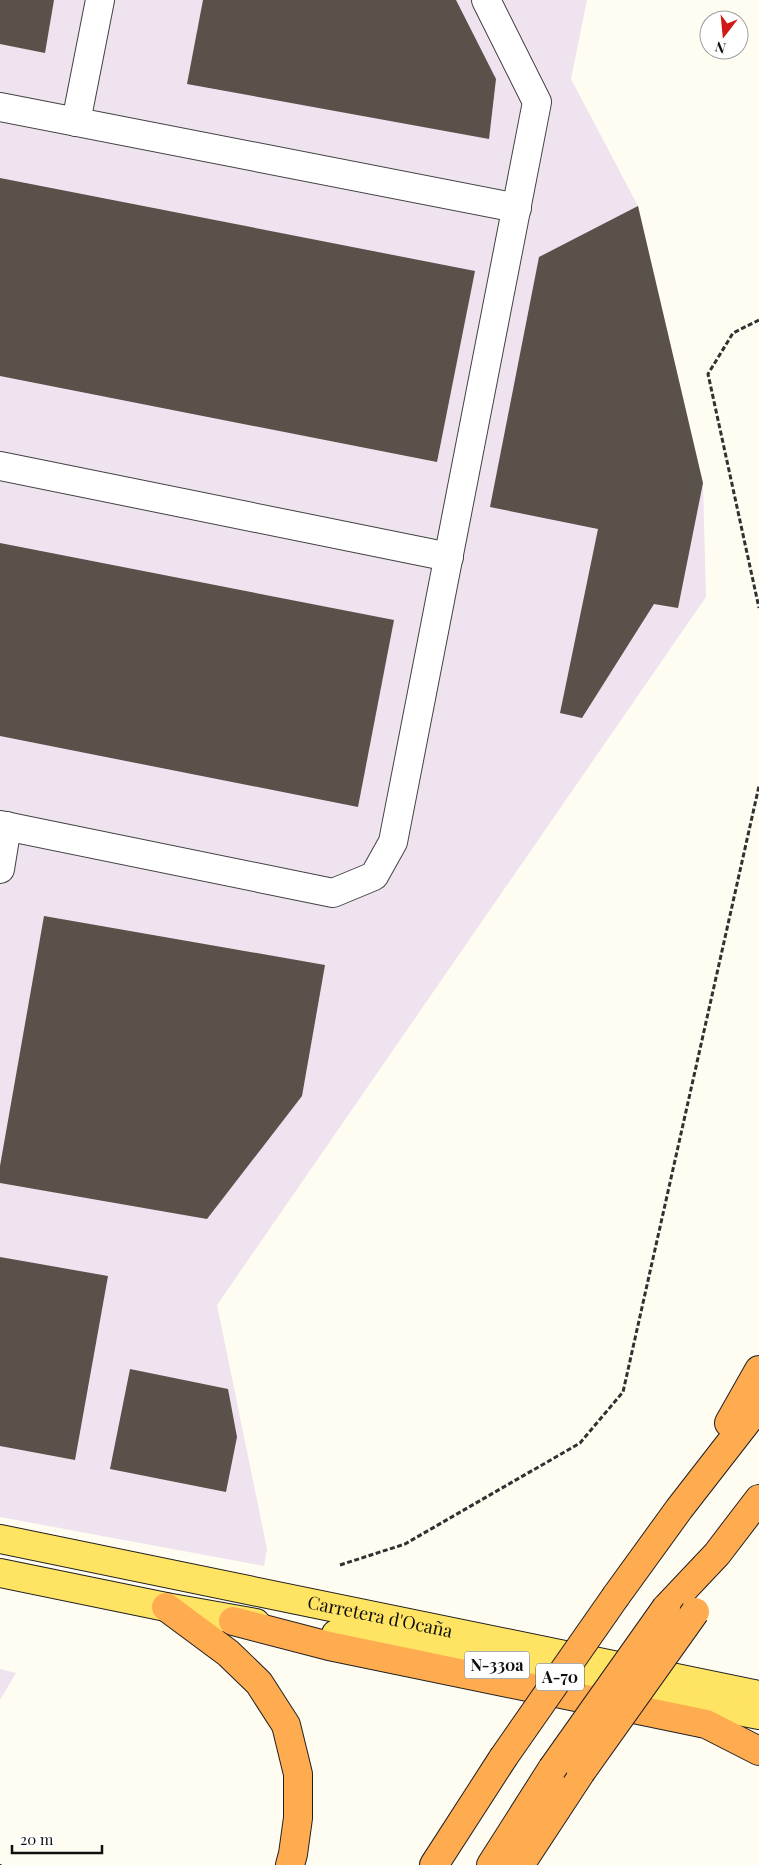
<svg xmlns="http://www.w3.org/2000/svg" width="759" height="1865" font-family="'Playfair Display',serif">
<rect width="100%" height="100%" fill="#fffdf2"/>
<g fill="#eee3ef">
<path d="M0 0H587L571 79 638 206 703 483 706 597 217 1305 267 1549 264 1566 0 1517Z"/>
<path d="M0 1669 16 1673 0 1700Z"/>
</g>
<g fill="#59514a">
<path d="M0 0H54L45 53 0 44Z"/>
<path d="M203 0H456L496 79 489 139 187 84Z"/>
<path d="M0 178 475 271 437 462 0 376Z"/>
<path d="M638 206 703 483 678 608 654 604 582 718 560 713 598 529 490 507 539 257Z"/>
<path d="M0 543 394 620 358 807 0 736Z"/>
<path d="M44 916 325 965 302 1096 207 1219 0 1183V1166Z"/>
<path d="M0 1257 108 1276 75 1460 0 1446Z"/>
<path d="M130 1369 228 1389 237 1437 226 1492 110 1469Z"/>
</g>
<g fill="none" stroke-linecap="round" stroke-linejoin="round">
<defs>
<g id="minor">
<path d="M0 107 517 208"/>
<path d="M76 122 100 0"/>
<path d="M0 466 449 557"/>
<path d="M0 825 333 893 374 876 393 842 537 102 486 0"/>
<path d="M0 869 7 826"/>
</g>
<g id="major">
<path id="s1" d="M0 1539 759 1695"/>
<path d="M0 1573 166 1607 256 1623"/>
<path d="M336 1634 759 1715"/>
</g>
<g id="highway">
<path d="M729 1423 759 1370"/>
<path d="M616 1596 679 1509 759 1406"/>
<path d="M166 1607 228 1653 259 1683 286 1725 298 1774V1818L293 1854 290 1865"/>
<path d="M666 1608 717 1554 759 1499"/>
<path d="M233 1621 329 1646 706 1724 759 1751"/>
<path d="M434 1865 503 1758"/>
<path d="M491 1865 552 1769"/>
<path d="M520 1865 581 1772"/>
</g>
</defs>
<use href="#minor" stroke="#424242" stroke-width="30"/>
<use href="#major" stroke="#202020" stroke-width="30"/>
<use href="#highway" stroke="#202020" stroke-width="30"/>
<g stroke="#313131" stroke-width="3" stroke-dasharray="5 2.5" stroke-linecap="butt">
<path d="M759 320 733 333 708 374 759 608"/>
<path d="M340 1565 405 1544 580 1443 623 1392 759 786"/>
<path d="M0 1864V1865"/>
</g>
<use href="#minor" stroke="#fff" stroke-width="28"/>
<use href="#major" stroke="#ffe362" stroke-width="28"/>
<use href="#highway" stroke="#ffab50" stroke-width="28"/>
<defs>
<g id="highway-bridge">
<path d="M503 1758 616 1596"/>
<path d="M552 1769 666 1608"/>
<path d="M581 1772 695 1612"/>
</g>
</defs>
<use href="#highway-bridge" stroke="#202020" stroke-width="30" stroke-linecap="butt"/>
<use href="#highway-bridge" stroke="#ffab50" stroke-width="28"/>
</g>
<g text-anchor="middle" stroke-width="5" stroke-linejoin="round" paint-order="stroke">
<g fill="#fff" stroke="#575757" stroke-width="1">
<rect x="464.5" y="1651.5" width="65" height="27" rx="4"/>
<rect x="536" y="1663.5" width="48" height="27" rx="4"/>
</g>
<g font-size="16" font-weight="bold" fill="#0f0f0f">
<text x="497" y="1671">N-330a</text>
<text x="560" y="1683">A-70</text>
</g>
<g font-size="18" fill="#0f0f0f" stroke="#fff">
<text dy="6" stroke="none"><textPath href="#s1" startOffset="388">Carretera d'Ocaña</textPath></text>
</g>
</g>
<g transform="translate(724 35) rotate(196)"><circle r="24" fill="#ffffff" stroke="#9f9f9f"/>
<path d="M0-4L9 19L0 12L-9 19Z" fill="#d11916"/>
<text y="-8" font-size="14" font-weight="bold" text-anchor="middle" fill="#0f0f0f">N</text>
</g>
<path d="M12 1845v8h90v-8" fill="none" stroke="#0f0f0f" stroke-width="2.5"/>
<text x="20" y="1845" font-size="15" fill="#0f0f0f" stroke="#ffffff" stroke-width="4" paint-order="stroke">20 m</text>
</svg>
